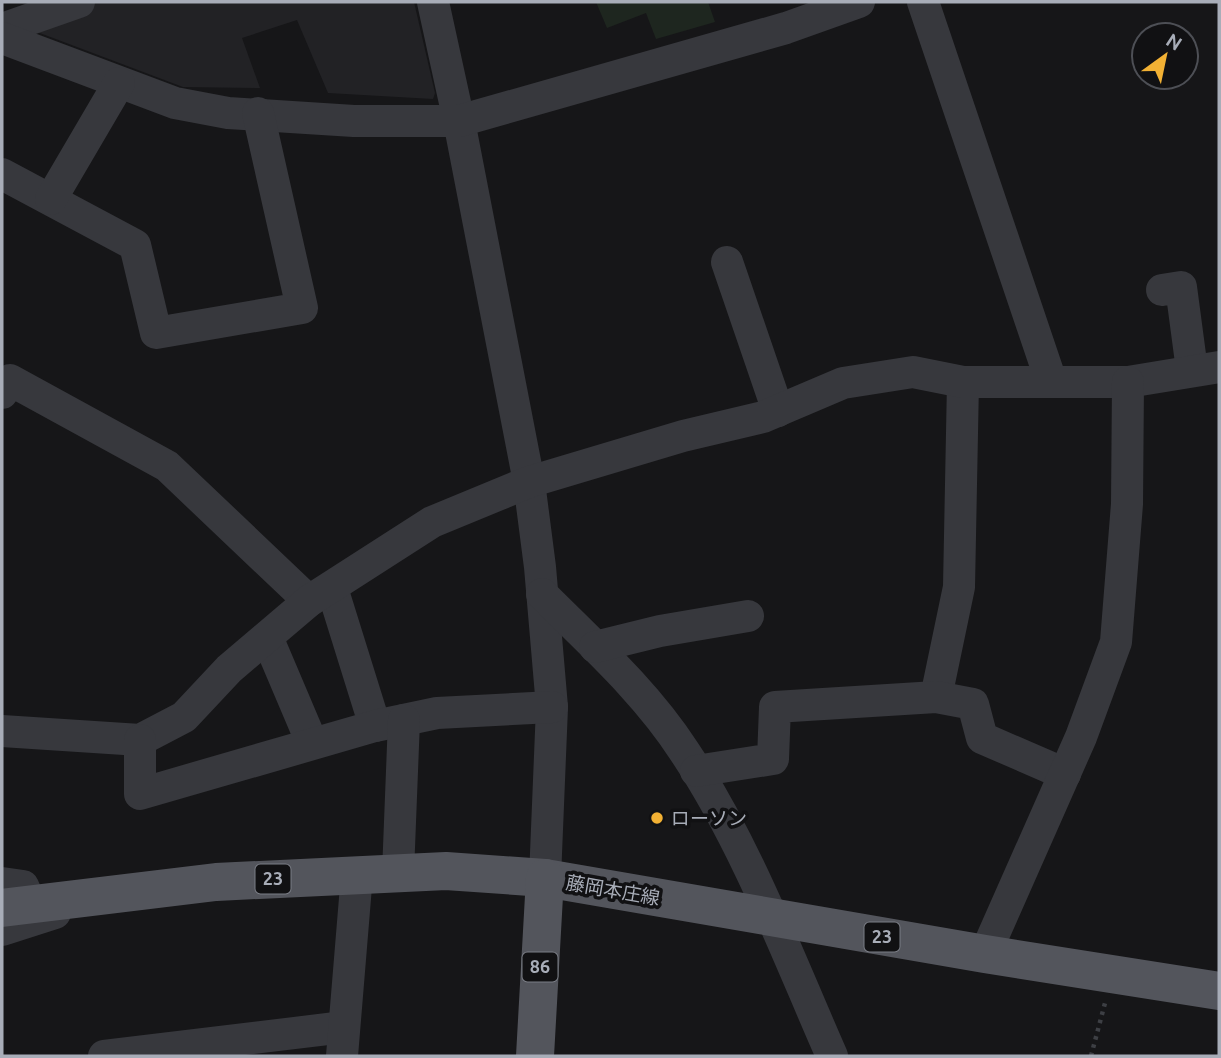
<svg xmlns="http://www.w3.org/2000/svg" width="1221" height="1058" font-family="Ubuntu,'Noto Sans JP',sans-serif">
<rect width="100%" height="100%" fill="#161618"/>
<path fill="#222225" d="M96 2H414L435 93 433 99 328 93 297 20 242 38 260 88 183 87 24 27Z"/>
<path fill="#1e261f" d="M596 2H708L715 22 656 39 646 13 607 28Z"/>
<g fill="none" stroke-linecap="round" stroke-linejoin="round">
<path stroke="#3d3f44" stroke-width="4.5" stroke-dasharray="3.5 5" stroke-linecap="butt" d="M1091 1056 1105 1003"/>
<g stroke="#37383d" stroke-width="32">
<path d="M433 2 459 121 529 482 540 567 552 707 545 878"/>
<path d="M923 2 1051 381"/>
<path d="M2 29 79 2"/>
<path d="M2 38 175 103 228 113 354 121H459L786 28 859 2"/>
<path d="M2 174 135 245 156 333 302 308 258 113"/>
<path d="M51 199 119 83"/>
<path d="M727 262 778 411"/>
<path d="M1162 290 1181 287 1192 370"/>
<path d="M2 393 10 380 167 466 309 601"/>
<path d="M332 588 375 726"/>
<path d="M542 594C591 643 646 692 684 751 746 844 787 954 832 1056"/>
<path d="M267 637 312 743"/>
<path d="M595 647 660 631 748 616"/>
<path d="M936 697 959 587 963 382"/>
<path d="M2 731 140 740 184 717 229 669 309 601 432 522 529 482 683 436 763 417 843 383 913 372 963 382H1128L1219 367"/>
<path d="M140 740V794L375 726 437 713 552 707"/>
<path d="M696 771 773 759 775 707 936 697 973 704 982 738 1065 774"/>
<path d="M398 873 404 720"/>
<path d="M2 883 23 886 31 904"/>
<path d="M2 930 55 913"/>
<path d="M985 954 1081 737 1116 642 1127 504 1128 382"/>
<path d="M104 1056 344 1027"/>
<path d="M342 1056 357 874"/>
</g>
<g stroke="#53555c" stroke-width="38">
<path d="M2 908 216 882 446 871 545 878 985 954 1219 991"/>
<path d="M535 1056 545 878"/>
</g>
</g>
<circle fill="#f2b134" stroke="#111113" stroke-width="2.5" cx="657" cy="818" r="7"/>
<g text-anchor="middle" stroke-width="7" stroke-linejoin="round" paint-order="stroke">
<g fill="#111113" stroke="#7b7e86" stroke-width="2">
<rect x="255.5" y="864.5" width="35" height="29" rx="5"/>
<rect x="864.5" y="922.5" width="35" height="29" rx="5"/>
<rect x="522.5" y="952.5" width="35" height="29" rx="5"/>
</g>
<g font-size="18" font-weight="bold" fill="#a8adb8">
<text x="273" y="885">23</text>
<text x="882" y="943">23</text>
<text x="540" y="973">86</text>
</g>
<g font-size="19" fill="#a8adb8" stroke="#111113" text-anchor="start">
<text x="671" y="825">ローソン</text>
</g>
<g font-size="19" fill="#a8adb8" stroke="#111113">
<text transform="translate(613 890) rotate(10)" y="7">藤岡本庄線</text>
</g>
</g>
<rect width="1221" height="1058" fill="none" stroke="#a8adb8" stroke-width="7"/>
<g transform="translate(1165 56) rotate(33)"><circle r="33" fill="#111113" stroke="#4d4f55" stroke-width="2"/>
<path d="M0-5L12 26L0 18L-12 26Z" fill="#f2b134"/>
<text y="-10" font-size="19" font-weight="bold" text-anchor="middle" fill="#a8adb8">N</text>
</g>
</svg>
